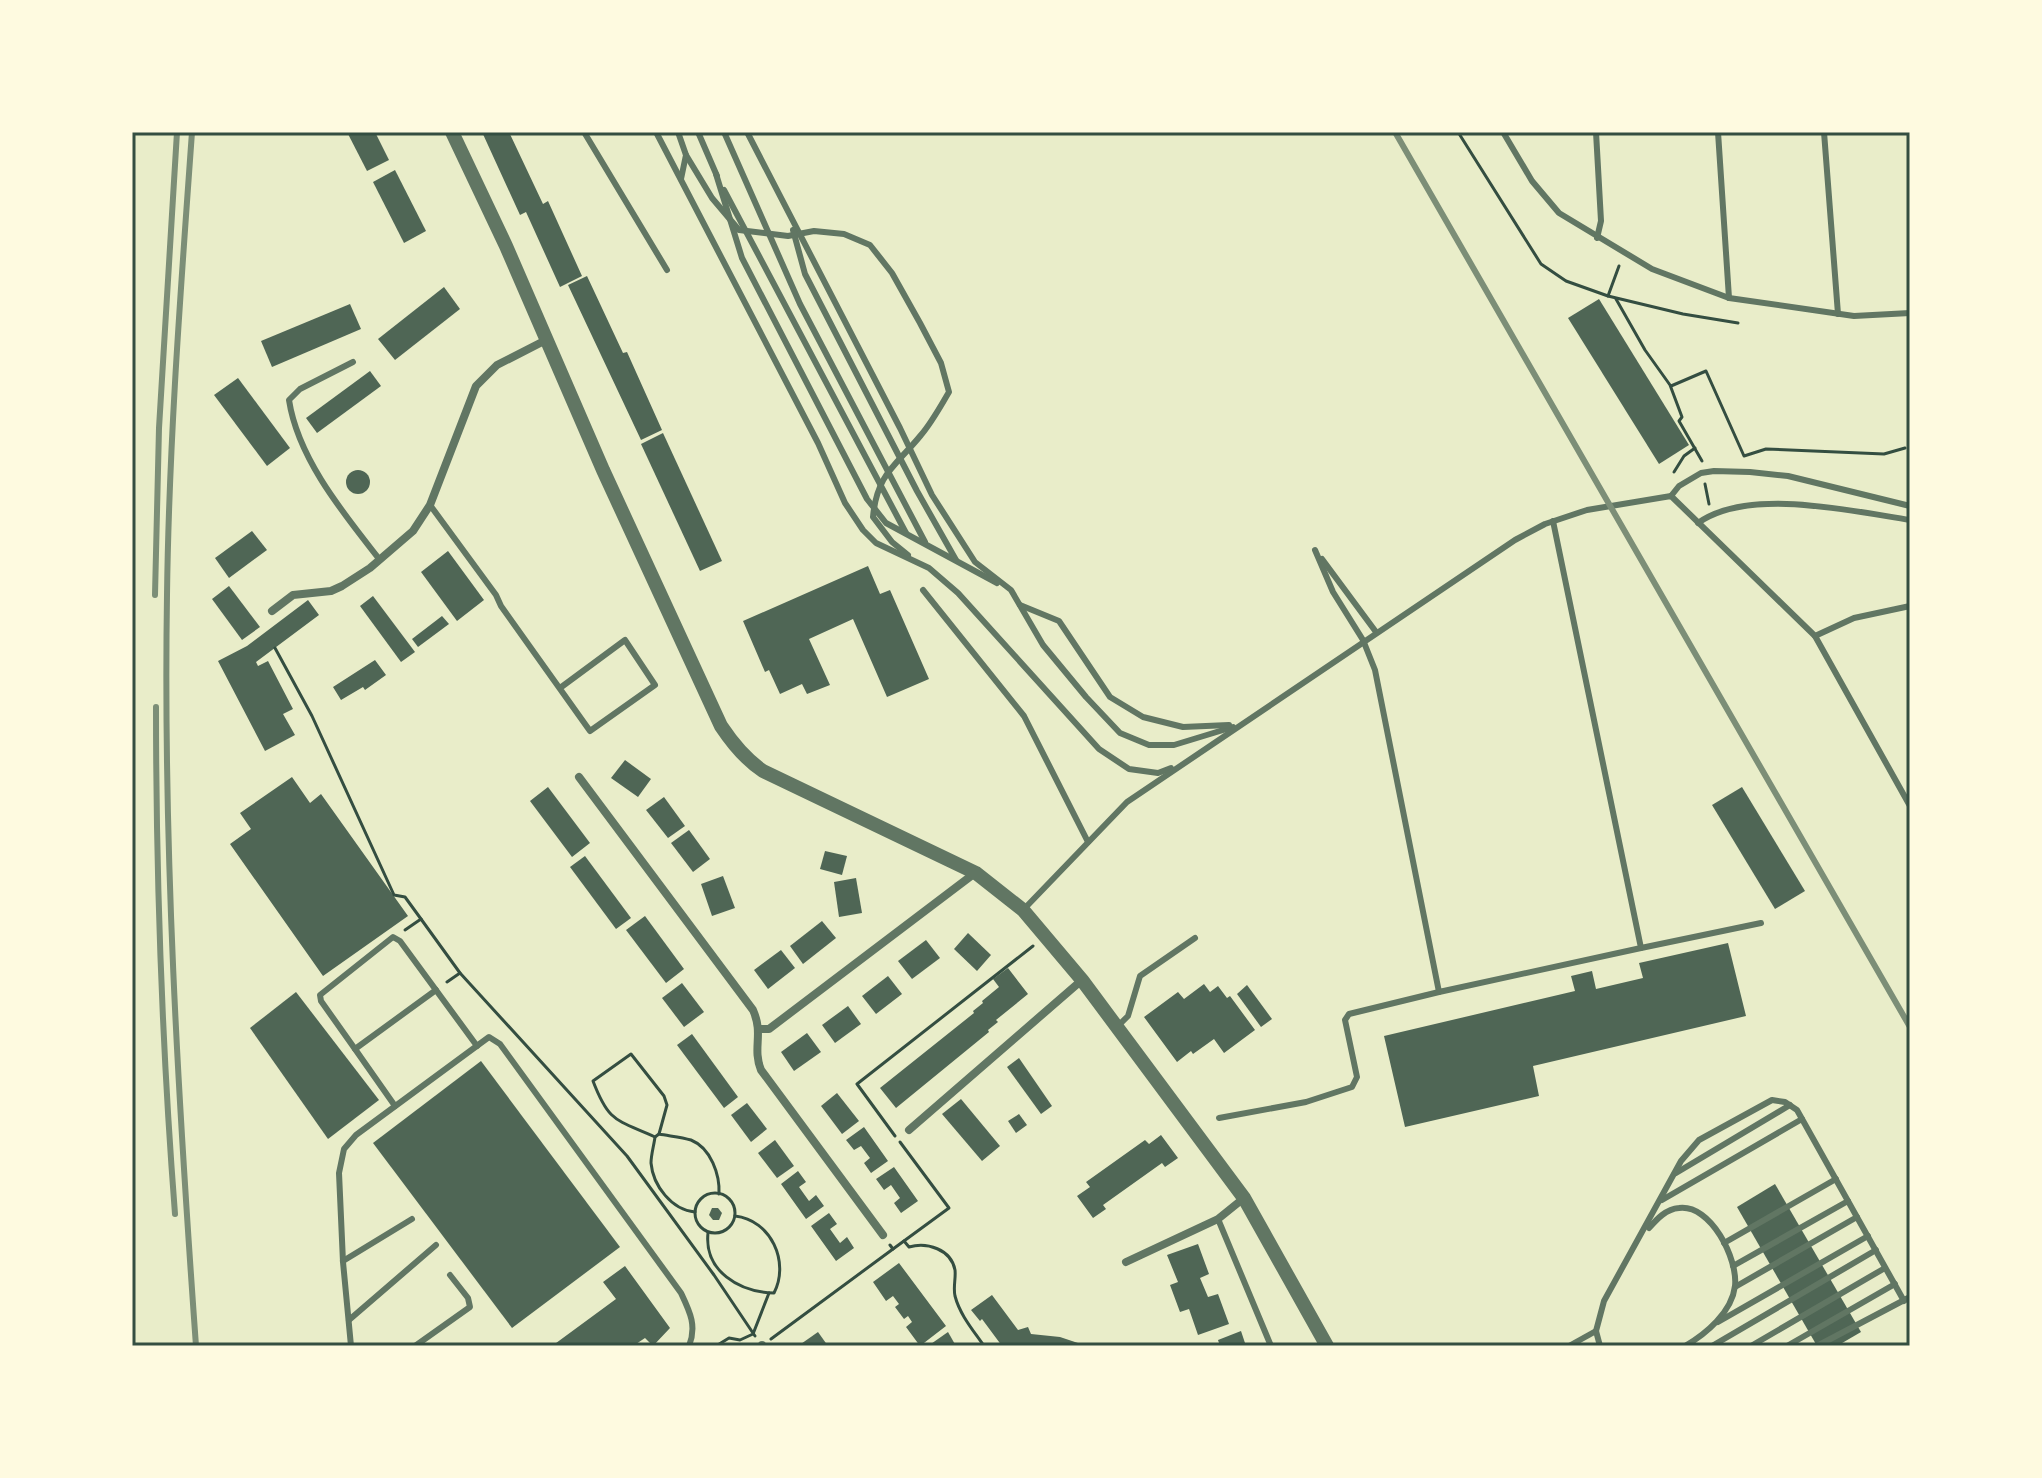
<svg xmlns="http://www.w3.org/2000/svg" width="2042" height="1478" font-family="Inter,sans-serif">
<rect width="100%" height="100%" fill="#e9edc9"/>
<g fill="#4f6655">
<path d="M347 132H375L389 160 367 171Z"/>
<path d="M482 132H509L543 204 548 201 582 276 560 287 526 212 520 215Z"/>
<path d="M395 170 426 231 404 243 373 182Z"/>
<path d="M587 276 623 353 627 352 662 430 641 440 568 285Z"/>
<path d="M444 287 460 309 395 360 378 339Z"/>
<path d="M1599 299 1689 445 1659 464 1568 318Z"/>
<path d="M350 304 361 329 272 367 261 341Z"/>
<path d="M370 371 381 386 317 433 306 418Z"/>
<path d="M238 378 290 448 267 466 214 395Z"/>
<path d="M663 433 722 561 700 571 641 444Z"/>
<circle cx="358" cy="482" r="12"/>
<path d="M252 531 267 550 229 578 215 558Z"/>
<path d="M448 551 484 600 457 621 421 572Z"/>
<path d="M868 566 880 594 890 590 929 679 887 697 853 619 809 639 830 685 807 694 802 684 780 694 769 670 765 672 743 621Z"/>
<path d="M229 586 260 627 242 640 212 599Z"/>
<path d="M373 596 415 652 401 662 360 606Z"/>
<path d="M308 600 319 615 256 662 258 666 268 661 293 709 283 714 295 735 265 751 218 661 247 646Z"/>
<path d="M442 616 449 624 418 647 412 639Z"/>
<path d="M375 660 386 675 365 690 363 687 341 700 333 687Z"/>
<path d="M625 760 651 779 638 797 611 778Z"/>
<path d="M292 777 310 803 321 794 408 916 323 976 230 844 251 829 240 813Z"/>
<path d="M548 787 590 843 572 857 530 801Z"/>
<path d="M1742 787 1805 891 1775 909 1712 805Z"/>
<path d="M664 797 685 826 668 838 646 810Z"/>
<path d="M689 830 710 859 693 872 671 843Z"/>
<path d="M825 851 847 856 842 875 820 869Z"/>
<path d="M585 856 631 918 616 929 570 867Z"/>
<path d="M723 876 735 908 712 916 701 884Z"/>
<path d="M856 878 862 913 839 917 834 882Z"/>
<path d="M645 916 684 969 666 983 626 930Z"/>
<path d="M822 921 836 938 803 964 790 946Z"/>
<path d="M968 933 991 955 977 971 954 949Z"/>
<path d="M926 940 940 958 912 979 898 961Z"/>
<path d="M1728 943 1746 1016 1533 1066 1539 1096 1405 1127 1384 1036 1575 991 1571 976 1592 971 1596 989 1643 978 1639 963Z"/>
<path d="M781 950 795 968 768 989 754 970Z"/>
<path d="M1008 968 1028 994 996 1020 998 1022 988 1030 989 1032 896 1108 880 1088 974 1013 973 1011 983 1003 982 1001 999 987 993 979Z"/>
<path d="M888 976 902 994 876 1014 862 996Z"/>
<path d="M682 983 704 1012 684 1027 662 998Z"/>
<path d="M1204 984 1210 992 1218 986 1227 998 1230 996 1255 1030 1224 1053 1214 1039 1193 1054 1191 1051 1177 1062 1144 1017 1178 992 1184 999Z"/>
<path d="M1247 985 1272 1019 1261 1027 1237 994Z"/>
<path d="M296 992 379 1100 328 1139 250 1028Z"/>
<path d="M848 1006 861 1024 835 1043 822 1025Z"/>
<path d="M807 1033 821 1052 794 1071 781 1052Z"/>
<path d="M692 1034 738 1097 724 1108 677 1045Z"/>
<path d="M1019 1058 1052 1106 1041 1114 1007 1067Z"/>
<path d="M481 1061 620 1247 512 1328 373 1143Z"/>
<path d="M837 1093 859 1121 842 1134 821 1106Z"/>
<path d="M961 1099 1000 1146 982 1161 942 1114Z"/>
<path d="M747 1103 767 1129 751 1142 731 1115Z"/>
<path d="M1019 1114 1027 1125 1016 1133 1008 1121Z"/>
<path d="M864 1127 888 1161 871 1173 864 1163 870 1158 861 1146 854 1150 846 1140Z"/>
<path d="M1161 1135 1178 1158 1165 1167 1162 1163 1103 1205 1106 1209 1093 1218 1077 1196 1090 1187 1086 1182 1145 1140 1149 1144Z"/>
<path d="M775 1140 794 1166 777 1178 758 1153Z"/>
<path d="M894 1167 918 1201 901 1213 894 1203 900 1198 891 1185 884 1190 876 1179Z"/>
<path d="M798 1171 806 1182 799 1187 809 1201 816 1195 824 1206 806 1219 781 1184Z"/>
<path d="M1775 1184 1861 1332 1837 1346H1817L1737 1207Z"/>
<path d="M712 1208H718L722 1213 719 1220H713L709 1215Z"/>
<path d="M829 1213 837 1224 830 1229 840 1243 847 1237 854 1248 836 1261 811 1226Z"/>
<path d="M1198 1244 1209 1274 1200 1278 1208 1297 1218 1294 1229 1324 1198 1335 1189 1309 1180 1312 1170 1285 1178 1282 1167 1255Z"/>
<path d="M899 1263 946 1326 920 1346 906 1327 912 1322 908 1316 904 1319 895 1307 899 1304 893 1296 886 1301 873 1282Z"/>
<path d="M625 1266 670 1328 653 1346 645 1338 633 1346H552L616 1299 603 1282Z"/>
<path d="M992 1295 1018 1330 1028 1327 1031 1334 1060 1337 1087 1346H1002L982 1319 980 1321 971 1310Z"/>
<path d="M1241 1331 1246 1346H1220L1218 1340Z"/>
<path d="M818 1332 828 1346H798Z"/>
<path d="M948 1332 956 1346H928Z"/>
</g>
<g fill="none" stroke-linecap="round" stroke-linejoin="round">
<g stroke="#344e41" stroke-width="3">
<path d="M1458 132 1541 264 1566 281 1608 296"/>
<path d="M1619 266 1608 296 1683 314 1738 323"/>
<path d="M1616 299 1645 350 1670 385 1682 417 1679 421 1702 461"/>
<path d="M1671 386 1706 371 1744 456 1766 449 1884 454 1905 448"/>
<path d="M1674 472 1684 456 1695 448"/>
<path d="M1705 484 1709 504"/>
<path d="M275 648 312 716 394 895 405 897 421 919"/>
<path d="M405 930 421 919 460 973"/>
<path d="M447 982 460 973 627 1156 714 1275 755 1336"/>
<path d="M895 1136 857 1084 1033 946"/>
<path d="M655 1137C616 1119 609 1123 593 1081L631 1054 664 1096 667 1105 659 1134"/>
<circle cx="715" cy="1213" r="20"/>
<path d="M695 1212C672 1210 653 1186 651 1163 651 1155 654 1145 655 1137L659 1134C669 1136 681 1137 691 1140 711 1148 720 1175 719 1194"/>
<path d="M708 1233C704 1271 739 1292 774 1293 790 1262 771 1220 735 1216"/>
<path d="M904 1241 909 1247C927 1242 951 1249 955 1270 956 1278 953 1287 955 1296 960 1315 973 1330 984 1346"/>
<path d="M893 1249 949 1208 900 1142"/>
<path d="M771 1339 893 1249 890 1245"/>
<path d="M716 1346 729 1338 740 1340 753 1334 769 1293"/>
</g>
<g stroke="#617663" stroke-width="6">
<path d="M584 132 667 270"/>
<path d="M656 132 818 443 845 503 863 530 876 543 929 568 958 593 1099 749 1129 769 1158 773 1171 768"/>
<path d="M678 132 686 155 681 179"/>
<path d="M698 132 717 176"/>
<path d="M724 132 800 304 925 542"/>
<path d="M747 132 900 428 932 495 975 562 1011 590 1043 645 1086 697 1120 733 1149 745H1174L1233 727"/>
<path d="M1503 132 1532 181 1559 213 1652 269 1729 298 1854 316 1910 313"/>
<path d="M1596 132 1601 221 1597 238"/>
<path d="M1718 132 1729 298"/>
<path d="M1824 132 1838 314"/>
<path d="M686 155 712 198 739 230 788 236 814 231 844 234 870 245 892 273 920 323 941 363 949 392C940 407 932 422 921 435 896 466 877 473 873 517L892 542 908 555"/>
<path d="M716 174 742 258 867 499 886 523 997 583"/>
<path d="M724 190 906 533"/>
<path d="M793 230 805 274 917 491 956 560"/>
<path d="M353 362 300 389 289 400C298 459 344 514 380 560"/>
<path d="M1671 496 1679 486 1701 473 1714 471 1750 472 1788 476 1910 506"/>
<path d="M430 505 496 595 501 606 590 731 655 685 625 640 560 688"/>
<path d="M1698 523C1748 487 1852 511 1910 520"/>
<path d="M1315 550 1333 592 1363 640 1375 670 1439 992 1641 948 1553 521"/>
<path d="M1322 559 1376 632"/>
<path d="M923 590 1024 716 1088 842"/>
<path d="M1020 605 1059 621 1110 697 1143 717 1183 727 1229 725"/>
<path d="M1815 636 1910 806"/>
<path d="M1025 908 1127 802 1515 540 1545 524 1587 510 1671 496 1815 636 1854 618 1910 606"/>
<path d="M1641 948 1761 923"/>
<path d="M1117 1027 1128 1016 1140 976 1195 938"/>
<path d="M355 1049 321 1001 320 995 393 937 400 941 477 1046"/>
<path d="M395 1106 355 1049 436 990"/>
<path d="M1219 1118 1306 1102 1352 1087 1357 1077 1345 1020 1349 1014 1439 992"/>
<path d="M1676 1173 1790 1105"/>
<path d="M1662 1200 1802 1119"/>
<path d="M1218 1219 1271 1346"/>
<path d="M1649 1228C1657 1219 1666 1209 1679 1208 1711 1204 1738 1259 1735 1286 1732 1312 1706 1334 1685 1346"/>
<path d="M1724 1243 1836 1179"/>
<path d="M343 1261 412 1219"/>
<path d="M1733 1266 1848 1201"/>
<path d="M1735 1287 1857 1217"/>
<path d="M349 1320 436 1245"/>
<path d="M1718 1322 1868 1236"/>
<path d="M351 1346 343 1262 339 1173 344 1149 356 1135 489 1037 500 1044 681 1293C690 1312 697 1326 689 1346"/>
<path d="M415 1346 470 1307 468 1298 450 1275"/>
<path d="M1569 1346 1596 1331"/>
<path d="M1600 1346 1596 1331 1604 1301 1681 1161 1699 1140 1772 1100 1785 1102 1797 1110 1904 1301"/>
<path d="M1712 1346 1876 1250"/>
<path d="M1751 1346 1885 1268"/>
<path d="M1787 1346 1895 1284"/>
<path d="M1817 1346 1910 1297"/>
</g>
<g stroke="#617663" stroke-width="8">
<path d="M272 611 293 595 331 591 342 586 370 568 413 531 430 505 476 386 497 365 546 340"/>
<path d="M579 777 753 1010C764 1035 752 1047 761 1070L883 1235"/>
<path d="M760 1029H769L975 873"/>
<path d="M909 1130 1082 980"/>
<path d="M1126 1262 1218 1219 1244 1198"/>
<path d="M762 1345V1346"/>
</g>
<path stroke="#617663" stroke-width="14" d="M452 132 506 246 603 470 721 726C733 744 745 759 763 771L976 873 1023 910 1082 980 1244 1198 1327 1346"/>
<g stroke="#7c8e77" stroke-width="6">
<path d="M192 132C181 286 169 441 167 595 163 846 178 1096 196 1346"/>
<path d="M1395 132 1910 1027"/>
<path d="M155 595 159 428 177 132"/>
<path d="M156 707C156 876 162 1046 175 1214"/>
</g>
</g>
<rect width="2042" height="1478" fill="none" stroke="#fefae0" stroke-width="268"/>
<rect x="134" y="134" width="1774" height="1210" fill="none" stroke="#344e41" stroke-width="3"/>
</svg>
